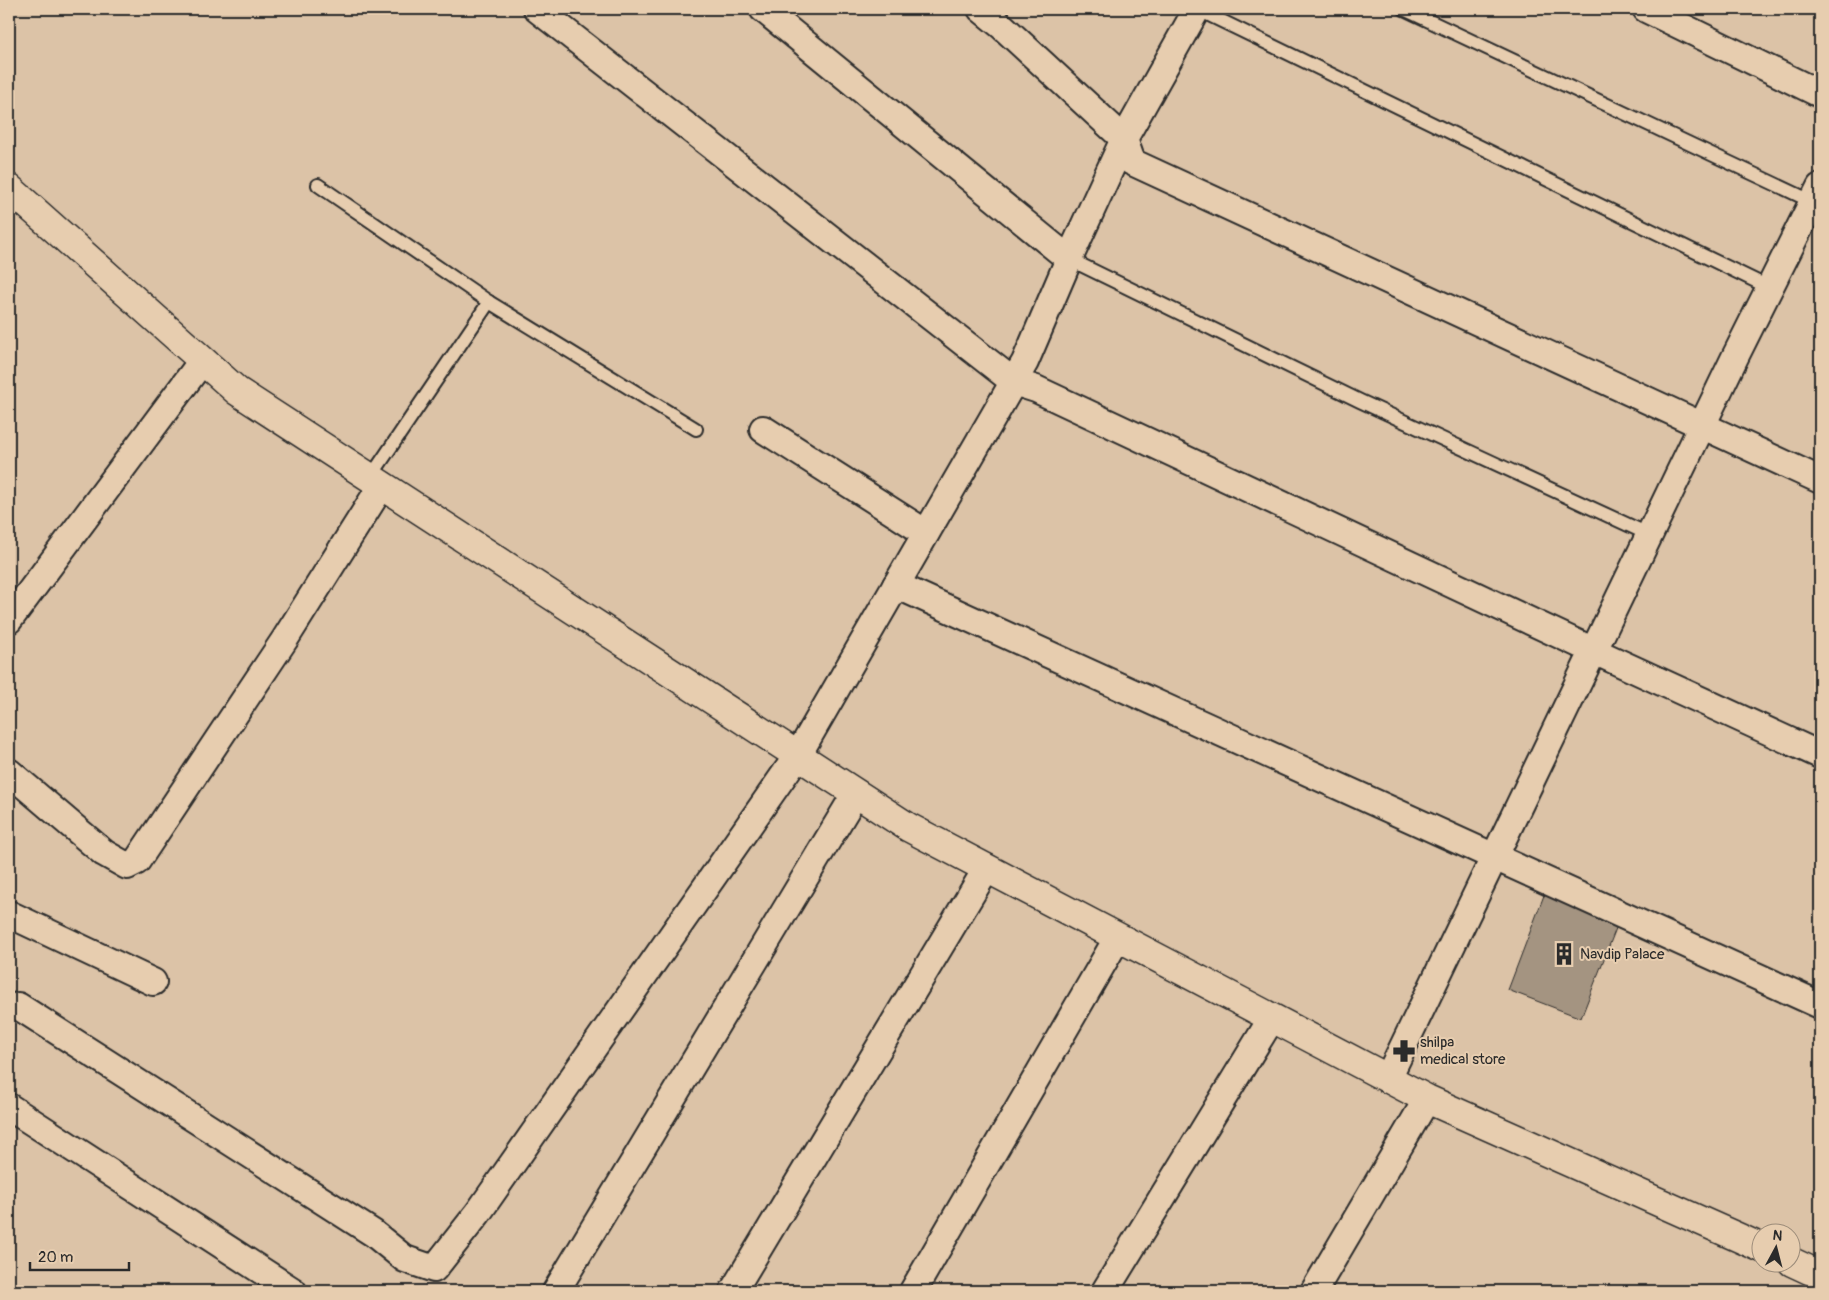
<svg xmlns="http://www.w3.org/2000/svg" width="1829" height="1300" font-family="Pangolin,sans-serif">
<rect width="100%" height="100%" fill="#dcc3a7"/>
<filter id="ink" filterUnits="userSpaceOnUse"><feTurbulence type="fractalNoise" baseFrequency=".02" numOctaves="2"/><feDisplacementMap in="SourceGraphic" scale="10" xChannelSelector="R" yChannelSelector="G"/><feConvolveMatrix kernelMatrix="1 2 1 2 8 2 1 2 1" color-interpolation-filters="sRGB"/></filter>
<g filter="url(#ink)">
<path fill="#a49481" stroke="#2b2b2b" d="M1546 890 1620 918 1581 1018 1508 990Z"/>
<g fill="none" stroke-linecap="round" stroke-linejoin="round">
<defs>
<g id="service">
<path d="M1197 9 1770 288"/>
<path d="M1404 9 1813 202"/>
<path d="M318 185 489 302 696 429"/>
<path d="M1069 259 1360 401 1650 535"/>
<path d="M370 478 489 302"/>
</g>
<g id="minor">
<path d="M537 9 1014 382 1036 389 1594 651 1820 755"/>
<path d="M763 9 1069 259"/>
<path d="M1197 9 1124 139 1132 162 1820 480"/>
<path d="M1646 9 1820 94"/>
<path d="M763 429 926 533"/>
<path d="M896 585 1820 1005"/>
<path d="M9 620 202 361"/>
<path d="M9 772 104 853 127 866 137 861 285 639 382 485"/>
<path d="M9 914 153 982"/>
<path d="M18 1006 373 1233 405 1259 434 1269 478 1213 798 755 1025 362 1069 259 1124 139 1003 27 981 9"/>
<path d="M1388 1078 1735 357 1820 187"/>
<path d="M9 1107 293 1291"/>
<path d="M556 1291 856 793"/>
<path d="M733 1291 987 868"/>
<path d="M913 1291 1118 937"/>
<path d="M1105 1291 1272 1018"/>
<path d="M1314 1291 1427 1099"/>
</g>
<g id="tertiary">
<path d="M9 188 237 391 908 827 1427 1099 1762 1248"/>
<path d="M1792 1262 1820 1275"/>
</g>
</defs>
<use href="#service" stroke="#2b2b2b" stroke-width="16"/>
<use href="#minor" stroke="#2b2b2b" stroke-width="30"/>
<use href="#tertiary" stroke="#2b2b2b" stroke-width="31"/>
<use href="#service" stroke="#e7cdaf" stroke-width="12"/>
<use href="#minor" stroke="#e7cdaf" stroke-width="26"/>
<use href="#tertiary" stroke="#e7cdaf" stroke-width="28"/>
</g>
</g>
<defs>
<symbol id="building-bare" viewBox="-9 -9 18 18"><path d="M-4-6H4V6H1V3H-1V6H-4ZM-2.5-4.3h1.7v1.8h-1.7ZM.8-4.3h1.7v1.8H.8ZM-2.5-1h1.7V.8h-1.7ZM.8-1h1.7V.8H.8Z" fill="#2b2b2b" stroke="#e7cdaf" stroke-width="2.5" paint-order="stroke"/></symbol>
<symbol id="pharmacy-bare" viewBox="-9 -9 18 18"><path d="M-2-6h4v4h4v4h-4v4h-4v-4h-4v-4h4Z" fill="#2b2b2b" stroke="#e7cdaf" stroke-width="2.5" paint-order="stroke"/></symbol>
</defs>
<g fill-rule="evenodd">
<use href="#building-bare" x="1548" y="938" width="32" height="32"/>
<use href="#pharmacy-bare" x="1388" y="1035" width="32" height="32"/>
</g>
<g text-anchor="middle" stroke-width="4" stroke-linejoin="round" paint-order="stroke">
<g font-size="15" fill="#2b2b2b" stroke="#e7cdaf" text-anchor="start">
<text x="1580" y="959">Navdip Palace</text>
<text x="1420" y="1047">shilpa<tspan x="1420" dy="17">medical store</tspan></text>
</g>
</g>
<rect width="1829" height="1300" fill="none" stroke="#e7cdaf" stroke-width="30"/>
<rect x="15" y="15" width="1799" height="1270" fill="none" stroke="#2b2b2b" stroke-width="2" filter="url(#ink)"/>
<g transform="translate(1776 1248) rotate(7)"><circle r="24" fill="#e7cdaf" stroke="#9c8c7a"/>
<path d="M0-4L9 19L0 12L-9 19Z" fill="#2b2b2b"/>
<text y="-8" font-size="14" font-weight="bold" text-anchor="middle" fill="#2b2b2b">N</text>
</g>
<path d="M30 1262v8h99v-8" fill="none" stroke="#2b2b2b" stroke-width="2.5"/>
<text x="38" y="1262" font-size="15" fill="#2b2b2b" stroke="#e7cdaf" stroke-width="4" paint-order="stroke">20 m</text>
</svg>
